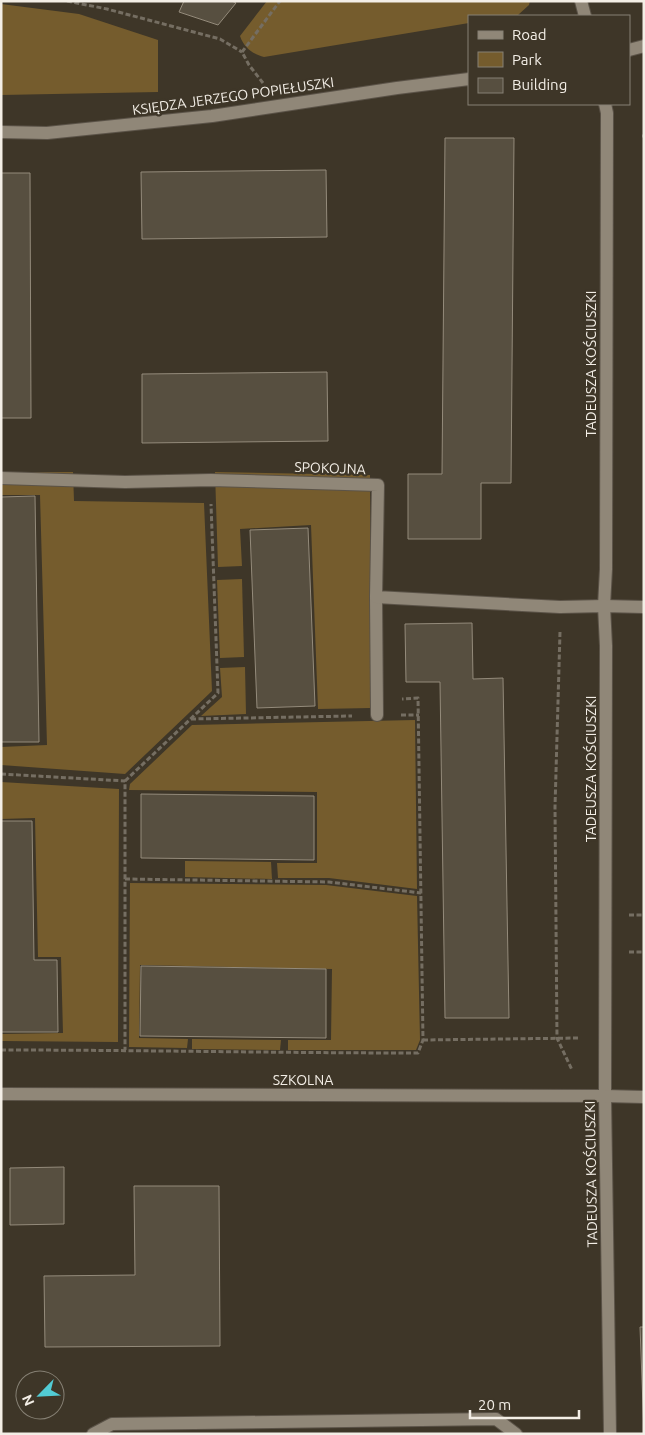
<svg xmlns="http://www.w3.org/2000/svg" width="645" height="1435" font-family="Ubuntu,sans-serif">
<rect width="100%" height="100%" fill="#3e3628"/>
<g fill="#755c2d">
<path d="M267 1H530L529 5 518 15 469 16V23L264 57C253 54 244 48 240 36Z"/>
<path d="M1 4 79 14 158 40V92L1 95Z"/>
<path d="M1 472H73L74 501 204 503 212 691 125 774 1 765V747L47 745 40 495H1Z"/>
<path d="M215 472 370 475 371 708 318 709 311 525 240 529 242 566 218 567Z"/>
<path d="M242 579 244 657 220 658 217 580Z"/>
<path d="M245 667 246 714 201 716 222 697 220 668Z"/>
<path d="M415 720 417 889 329 878H278L277 863H317V792L129 790 130 784 192 725Z"/>
<path d="M1 782 119 789 118 1042 1 1041V1034L63 1033 61 957H38L35 818 1 819Z"/>
<path d="M185 861 271 862 272 879 185 877Z"/>
<path d="M130 883 326 885 417 896 420 1040 416 1050H288V1040H331L332 969 140 965 139 1038 188 1039 187 1048 129 1047Z"/>
<path d="M192 1039 281 1040 280 1050 192 1049Z"/>
</g>
<g fill="#574f40" stroke="#948b7b">
<path d="M184 1H232L236 3 218 25 179 12Z"/>
<path d="M445 138H514L511 483H481V539H408V474H442Z"/>
<path d="M326 170 327 237 142 239 141 172Z"/>
<path d="M1 173H30L31 418H1Z"/>
<path d="M327 372 328 441 142 443V374Z"/>
<path d="M35 496 39 742H1V497Z"/>
<path d="M308 528 315 706 257 708 250 530Z"/>
<path d="M472 623 473 679 503 678 509 1018H445L440 682H406L405 624Z"/>
<path d="M141 794 314 796V860L141 858Z"/>
<path d="M1 821H32L34 960H57L58 1032H1Z"/>
<path d="M141 966 326 969V1038L140 1036Z"/>
<path d="M64 1167V1224L10 1225V1168Z"/>
<path d="M134 1186H219L220 1346 45 1347 44 1276 135 1275Z"/>
<path d="M640 1327H644V1433Z"/>
</g>
<g fill="none" stroke-linecap="round" stroke-linejoin="round">
<defs>
<g id="lane">
<path d="M376 597 377 715"/>
<path d="M93 1434 112 1424 496 1419 516 1434"/>
</g>
<g id="street">
<path d="M581 1 585 16"/>
<path d="M605 104 607 113 606 569 604 606 606 646 605 1096 610 1434"/>
<path d="M1 478 125 482 211 480 378 485 376 597 560 607 604 606 644 607"/>
<path d="M1 1094 605 1096 644 1097"/>
</g>
<g id="secondary">
<path d="M629 50 644 46"/>
<path d="M1 132 47 133 212 116 397 88 469 79"/>
</g>
</defs>
<use href="#lane" stroke="#5b5348" stroke-width="14"/>
<use href="#street" stroke="#5b5348" stroke-width="14"/>
<use href="#secondary" stroke="#5b5348" stroke-width="14"/>
<g stroke="#756e62" stroke-width="3" stroke-dasharray="5 2.5" stroke-linecap="butt">
<path d="M67 1 107 9 220 39 242 52"/>
<path d="M263 83 249 65 242 52 280 1"/>
<path d="M642 136H644"/>
<path d="M560 632 555 807 557 1038 572 1070"/>
<path d="M401 715H419"/>
<path d="M191 719 352 716"/>
<path d="M1 774 125 781V1050"/>
<path d="M125 781 218 693 211 504"/>
<path d="M125 879 329 882 421 893"/>
<path d="M629 915H644"/>
<path d="M629 952H644"/>
<path d="M423 1040 580 1038"/>
<path d="M1 1050C140 1050 279 1053 418 1053L423 1040 418 698 402 699"/>
</g>
<use href="#lane" stroke="#908778" stroke-width="12"/>
<use href="#street" stroke="#908778" stroke-width="12"/>
<use href="#secondary" stroke="#908778" stroke-width="12"/>
</g>
<g text-anchor="middle" stroke-width="4.5" stroke-linejoin="round" paint-order="stroke">
<g font-size="14" fill="#f3eee6" stroke="#3e3628">
<text transform="translate(233 96) rotate(-8)" y="5">KSIĘDZA JERZEGO POPIEŁUSZKI</text>
<text transform="translate(591 364) rotate(-90)" y="5">TADEUSZA KOŚCIUSZKI</text>
<text transform="translate(330 468) rotate(2)" y="5">SPOKOJNA</text>
<text transform="translate(591 769) rotate(-90)" y="5">TADEUSZA KOŚCIUSZKI</text>
<text x="303" y="1085">SZKOLNA</text>
<text transform="translate(591 1174) rotate(-91)" y="5">TADEUSZA KOŚCIUSZKI</text>
</g>
</g>
<rect width="645" height="1435" fill="none" stroke="#f3eee6" stroke-width="5"/>
<rect x="468" y="15" width="162" height="90" fill="#3e3628" stroke="#868074"/>
<rect x="478" y="31" width="25" height="8" fill="#908778" stroke="#868074"/>
<text x="512" y="40" font-size="15" fill="#f3eee6">Road</text>
<rect x="478" y="52" width="25" height="15" fill="#755c2d" stroke="#868074"/>
<text x="512" y="65" font-size="15" fill="#f3eee6">Park</text>
<rect x="478" y="78" width="25" height="15" fill="#574f40" stroke="#868074"/>
<text x="512" y="90" font-size="15" fill="#f3eee6">Building</text>
<g transform="translate(40 1395) rotate(246)"><circle r="24" fill="#3e3628" stroke="#868074"/>
<path d="M0-4L9 19L0 12L-9 19Z" fill="#52ccd5"/>
<text y="-8" font-size="14" font-weight="bold" text-anchor="middle" fill="#f3eee6">N</text>
</g>
<path d="M470 1410v8h109v-8" fill="none" stroke="#f3eee6" stroke-width="2.5"/>
<text x="478" y="1410" font-size="15" fill="#f3eee6" stroke="#3e3628" stroke-width="4" paint-order="stroke">20 m</text>
</svg>
